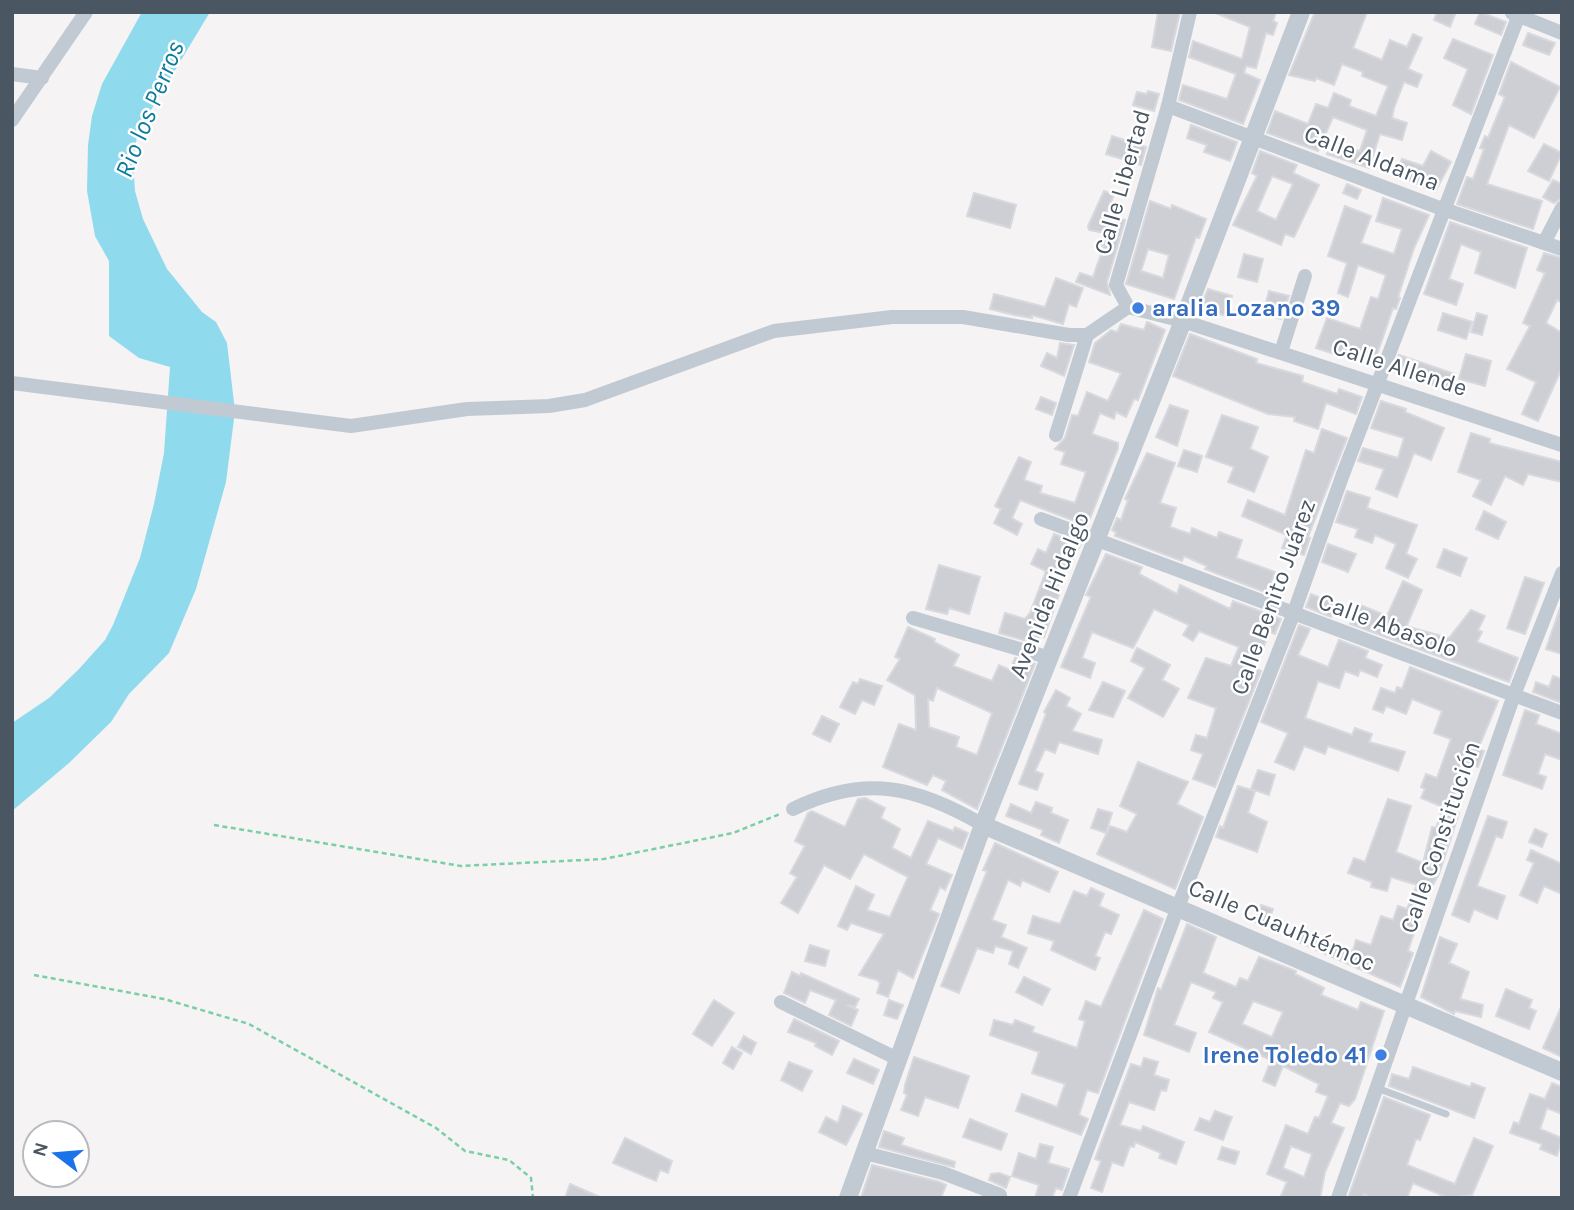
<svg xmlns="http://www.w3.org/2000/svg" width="1574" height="1210" font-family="Karla,sans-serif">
<rect width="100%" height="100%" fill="#f5f3f3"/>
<path fill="#90daee" d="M142 12H210L148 115 137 137 133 160 135 191 143 219 167 269 202 312 216 322 227 343 235 411 226 482 196 589 169 653 129 694 111 722 69 763 12 811V723L49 698 79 669 105 640 113 625 140 558 154 504 164 453 170 367 139 358 109 336V261L95 236 87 191 88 145 92 116 102 84Z"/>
<g fill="#cdcfd5" stroke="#d7d9de" stroke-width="2" fill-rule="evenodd">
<path d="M1158 12H1180L1171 51 1152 47Z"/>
<path d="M1213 12H1276L1273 21 1277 23 1273 35 1266 33 1256 68 1246 66 1244 73 1260 80 1243 124 1179 100 1183 85 1227 99 1236 74 1189 57 1193 41 1242 59 1250 27Z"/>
<path d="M1315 12H1367L1353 48 1382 60 1390 40 1407 47 1413 34 1422 38 1408 69 1422 75 1417 87 1404 82 1394 108 1392 118 1407 123 1402 140 1380 134 1369 168 1327 154 1330 144 1360 151 1367 130 1333 117 1318 151 1267 133 1275 111 1308 124 1316 104 1328 108 1334 93 1351 100 1349 106 1376 116 1388 86 1362 76 1363 72 1342 64 1334 85 1316 78 1315 81 1289 75Z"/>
<path d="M1437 12H1456L1450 27 1434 20Z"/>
<path d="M1480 12 1506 22 1501 35 1475 24Z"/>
<path d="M1528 33 1555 43 1549 55 1523 45Z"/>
<path d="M1453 39 1493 55 1471 114 1453 105 1468 69 1444 58Z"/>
<path d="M1511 62 1560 87 1534 138 1509 125 1487 184 1542 201 1533 229 1457 204 1467 177 1473 179 1484 149 1480 148 1485 136 1488 138 1505 97 1499 94Z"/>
<path d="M1148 91 1159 94 1154 111 1133 105 1137 92 1147 94Z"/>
<path d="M1191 125 1237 142 1230 161 1204 152 1207 145 1187 138Z"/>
<path d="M1112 136 1146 147 1141 165 1106 154Z"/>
<path d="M1544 144 1562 153 1549 181 1528 171Z"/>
<path d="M1260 151 1297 165 1293 173 1319 185 1294 237 1285 234 1281 245 1233 225 1257 176 1252 173ZM1272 176 1293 184 1276 220 1257 211Z"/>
<path d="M1431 151 1451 162 1435 192 1397 175 1402 159 1423 166Z"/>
<path d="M1553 180 1562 184V198L1554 203 1543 197Z"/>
<path d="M1347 184 1361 190 1357 199 1343 193Z"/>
<path d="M1104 191 1114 195 1106 213 1125 220 1107 282 1110 295 1076 282 1080 273 1093 277 1104 246 1100 245 1104 233 1089 230 1088 226Z"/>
<path d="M974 193 1016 205 1010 228 967 216Z"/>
<path d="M1383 198 1429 215 1414 248 1398 297 1400 298 1396 309 1393 308 1373 366 1316 348 1327 318 1360 329 1371 297 1378 299 1386 275 1358 265 1348 297 1338 293 1347 263 1328 256 1345 206 1371 216 1361 243 1394 254 1402 229 1376 221Z"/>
<path d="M1150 201 1171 209 1172 205 1206 219 1199 238 1196 237 1174 299 1126 284ZM1148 249 1169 255 1163 278 1141 271Z"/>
<path d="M1450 222 1527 248 1515 288 1475 273 1481 252 1461 244 1449 279 1463 284 1456 305 1424 294Z"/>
<path d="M1544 253 1562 258V303L1557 300 1546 323 1562 333V368L1538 421 1522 414 1536 382 1507 369 1530 326 1523 323 1545 273 1537 270Z"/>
<path d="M1244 254 1263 259 1257 282 1238 277Z"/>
<path d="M1056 278 1083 288 1076 307 1069 304 1063 324 1032 315V318L1014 315 990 309 994 294 1045 307Z"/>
<path d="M1208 289 1232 296 1226 316 1200 308Z"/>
<path d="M1269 291 1289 296 1281 319 1263 314Z"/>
<path d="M1443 313 1472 322 1466 339 1438 330Z"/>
<path d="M1477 313 1487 316 1482 335 1471 332Z"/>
<path d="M1147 322 1165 330 1138 400 1134 399 1126 417 1116 412 1114 419 1100 413 1092 434 1118 443V448L1087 526 1020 500 1012 518 1022 524 1017 535 994 523 1001 509 995 506 1019 457 1031 462 1024 480 1042 486 1040 493 1075 503 1086 472 1061 464 1065 452 1055 449 1065 438 1072 415 1078 416 1087 392 1108 401 1121 373 1089 362 1095 343 1111 330 1117 332 1121 324 1144 330Z"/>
<path d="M1190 334 1257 359 1256 363 1303 376 1302 382 1337 394 1339 389 1362 397 1356 414 1326 403 1318 429 1294 421 1295 417 1268 414 1173 376Z"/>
<path d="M1060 343 1074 345 1064 376 1041 366 1047 353 1057 358Z"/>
<path d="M1466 354 1491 361 1485 386 1459 379Z"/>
<path d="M1399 355 1455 374 1449 391 1393 371Z"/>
<path d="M1041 397 1056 403 1052 415 1036 409Z"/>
<path d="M1381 401 1406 409 1405 412 1444 428 1431 460 1414 453 1397 497 1376 489 1384 469 1358 461 1363 448 1398 458 1404 438 1371 428Z"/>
<path d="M1170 405 1188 411 1177 446 1156 437Z"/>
<path d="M1222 415 1258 427 1250 449 1268 457 1254 492 1228 482 1234 467 1206 457Z"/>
<path d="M1322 429 1347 438 1308 537 1310 538 1304 555 1282 548 1287 535 1242 516 1248 500 1285 515 1306 450 1314 453Z"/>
<path d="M1471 433 1490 439 1489 443 1562 462V482L1528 474 1523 485 1505 476 1491 505 1473 496 1481 480 1458 472Z"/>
<path d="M1184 450 1202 456 1197 472 1178 466Z"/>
<path d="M1147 453 1175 463 1160 503 1176 508 1170 527 1190 534 1192 528 1217 538 1219 532 1242 540 1236 558 1275 572 1267 593 1205 569 1207 566 1184 556 1182 561 1115 536 1116 532 1112 530 1117 518 1121 520 1128 500 1125 499Z"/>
<path d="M1347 491 1370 498 1367 508 1417 525 1406 554 1417 559 1408 578 1386 568 1396 544 1375 535 1372 543 1355 537 1358 529 1336 522Z"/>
<path d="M1484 511 1506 522 1498 539 1476 529Z"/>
<path d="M1054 534 1081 544 1056 588 1061 589 1044 637 1040 636 1037 644 999 633 1005 613 1025 619 1030 613 1046 571 1031 564 1038 549 1046 553Z"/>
<path d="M1328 544 1356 554 1348 572 1322 562Z"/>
<path d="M1444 549 1467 558 1460 576 1437 567Z"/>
<path d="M1106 554 1142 567 1139 574 1177 594 1180 585 1230 609 1233 601 1281 619 1275 634 1270 632 1254 668 1261 671 1215 787 1193 779 1203 754 1191 750 1196 735 1207 738 1216 708 1188 698 1206 658 1231 666 1239 647 1199 631 1193 641 1183 635 1189 625 1154 609 1133 648 1092 632 1082 658 1095 663 1090 678 1061 667 1091 597 1086 595Z"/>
<path d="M939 565 980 577 969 614 949 608 947 614 926 609Z"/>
<path d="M1525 577 1544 583 1525 634 1507 628Z"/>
<path d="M1403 581 1422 590 1407 625 1409 627 1449 638 1471 610 1485 616 1478 630 1482 632 1477 642 1518 658 1509 682 1350 624 1358 604 1387 616Z"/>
<path d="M1311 594 1336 604 1331 617 1306 607Z"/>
<path d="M1560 608H1562V654L1546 649Z"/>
<path d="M1299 625 1310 629 1298 655 1328 667 1339 640 1368 651 1365 658 1382 665 1377 677 1360 670 1358 676 1345 671 1339 688 1318 681 1305 718 1352 735 1355 728 1372 734 1369 742 1405 752 1398 771 1328 746 1325 754 1304 746 1294 770 1275 762 1288 733 1261 722Z"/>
<path d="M908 627 935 639 934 642 959 655 953 666 992 681 999 665 1010 670 1015 658 1035 664 977 809 942 790 946 781 933 775 927 785 883 767 899 724 916 730 915 695 887 680 900 659 895 657ZM937 688 992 713 977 755 956 747 959 737 929 727 928 699 933 701Z"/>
<path d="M1137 648 1170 665 1162 680 1179 689 1163 717 1128 698 1145 668 1131 661Z"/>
<path d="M1410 667 1498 701 1478 749 1484 751 1478 767 1467 763 1449 809 1459 813 1439 874 1425 899 1408 951 1413 953 1400 987 1296 941 1300 930 1353 951 1356 940 1371 945 1381 916 1393 920 1398 906 1407 909 1417 885 1391 877 1387 891 1371 887 1372 882 1348 873 1354 858 1365 862 1388 799 1411 806 1396 852 1423 863 1432 827 1436 828 1443 807 1448 809 1421 798 1425 789 1421 787 1426 774 1437 778 1451 739 1434 733 1442 711 1412 699 1406 714 1386 706 1383 713 1373 709 1381 688 1395 693 1397 687 1402 689Z"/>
<path d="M1553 676 1562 679V703L1533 692 1536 682 1549 687Z"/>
<path d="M860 679 882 686 874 705 862 700 855 714 840 707 853 682 858 684Z"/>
<path d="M1103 682 1125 691 1113 717 1089 710Z"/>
<path d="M1056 690 1070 698 1066 706 1081 714 1072 731 1102 740 1098 754 1059 742 1055 753 1045 749 1035 771 1043 774 1037 790 1019 784 1046 714 1044 712Z"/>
<path d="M1525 710 1539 715 1536 724 1562 734V760L1545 754 1538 774 1546 777 1542 789 1503 775Z"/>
<path d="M822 716 839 724 830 742 813 734Z"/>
<path d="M1138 762 1188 782 1177 804 1203 817 1175 889 1097 854 1110 826 1127 832 1137 814 1120 806Z"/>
<path d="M1258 770 1275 775 1269 795 1251 789Z"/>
<path d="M1238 786 1255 791 1248 813 1267 822 1257 852 1216 837 1220 826 1223 828Z"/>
<path d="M865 798 885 808 881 818 900 829 892 848 911 858 928 821 953 831 955 827 968 833 962 849 938 838 926 864 952 875 945 890 940 887 930 910 939 914 913 978 898 970 888 997 877 993 880 983 877 980 859 975 884 934 851 923 847 930 838 926 856 886 874 895 867 910 890 917 908 877 864 854 850 879 824 865 798 913 781 903 797 877 790 873 805 846 795 841 808 813 812 811 845 827 858 799Z"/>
<path d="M1036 802 1052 808 1051 813 1068 820 1059 843 1041 835 1043 830 1006 816 1011 804 1031 813Z"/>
<path d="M1098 809 1112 813 1106 833 1091 828Z"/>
<path d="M1488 816 1507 822 1502 838 1496 836 1477 886 1505 896 1497 919 1474 909 1469 922 1452 915Z"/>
<path d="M1535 829 1547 834 1542 847 1529 842Z"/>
<path d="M995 843 1058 872 1049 892 1022 880 1020 886 1008 880 992 920 1006 925 1001 937 1027 948 1018 968 1009 964 1013 951 995 946 993 953 977 948 959 993 941 986 987 871 983 870Z"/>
<path d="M1531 850 1562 864V894L1544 886 1537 903 1520 895 1534 863 1527 860Z"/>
<path d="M1091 888 1104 894 1099 906 1119 915 1111 934 1105 932 1095 956 1100 958 1095 970 1051 950 1054 941 1028 933 1033 916 1060 924 1074 891 1087 896Z"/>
<path d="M1261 905 1273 909 1267 926 1255 922Z"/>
<path d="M1144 910 1163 919 1098 1093 1087 1090 1079 1115 1088 1119 1081 1135 1016 1111 1022 1094 1057 1107 1065 1084 1032 1073 1039 1052 990 1035 994 1020 1013 1025 1015 1020 1034 1027 1032 1032 1077 1048 1085 1021 1079 1019 1086 1001 1101 1007Z"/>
<path d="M1187 924 1216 937 1203 973 1236 987 1240 978 1248 981 1259 957 1296 971 1295 974 1324 988 1321 995 1358 1010 1361 1002 1384 1011 1355 1099 1349 1106 1340 1103 1331 1123 1344 1128 1325 1172 1320 1198H1280L1287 1182 1267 1174 1286 1125 1308 1134 1315 1117 1319 1118 1328 1096 1316 1092 1319 1084 1283 1066 1275 1086 1263 1081 1271 1060 1209 1032 1223 1002 1213 998 1216 992 1191 982 1174 1025 1196 1033 1189 1052 1144 1035 1158 988 1161 990ZM1253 1001 1283 1012 1272 1037 1242 1024ZM1291 1146 1312 1154 1304 1177 1283 1168Z"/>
<path d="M1440 937 1457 944 1449 963 1469 972 1460 999 1483 1005 1481 1017 1455 1011 1454 1014 1421 997Z"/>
<path d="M810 945 829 951 825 966 805 961Z"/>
<path d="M792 972 800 976 801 973 859 999 855 1007 847 1005 858 1010 851 1026 829 1015 836 1000 810 990 805 1003 784 993Z"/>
<path d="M1024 977 1050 989 1042 1005 1016 992Z"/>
<path d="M1506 989 1532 1000 1529 1008 1536 1011 1529 1029 1496 1016Z"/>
<path d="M714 1000 734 1013 712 1046 693 1034Z"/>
<path d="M889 1000 903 1005 897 1019 884 1015Z"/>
<path d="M1562 1005V1057L1543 1048Z"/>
<path d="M794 1019 839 1041 832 1055 815 1046 816 1043 788 1032Z"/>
<path d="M744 1036 756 1043 751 1054 738 1047Z"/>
<path d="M732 1047 742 1053 733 1069 723 1063Z"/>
<path d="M914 1057 969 1076 958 1108 925 1097 918 1116 901 1110 907 1095 904 1093 905 1085Z"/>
<path d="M1144 1058 1158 1062 1154 1075 1169 1080 1166 1091 1161 1090 1154 1110 1129 1102 1120 1125 1141 1131 1143 1126 1184 1142 1176 1164 1159 1158 1161 1153 1135 1142 1134 1147 1130 1146 1123 1166 1112 1162 1102 1192 1091 1188 1101 1161 1095 1159 1131 1064 1141 1067Z"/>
<path d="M854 1059 879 1070 873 1084 847 1073Z"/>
<path d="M789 1062 812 1071 802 1091 781 1080Z"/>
<path d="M1413 1067 1470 1087 1472 1083 1485 1088 1474 1118 1389 1086 1392 1074 1409 1079Z"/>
<path d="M1552 1083 1562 1087V1114L1547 1108 1540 1129 1562 1138 1557 1156 1540 1149 1542 1144 1510 1133 1514 1122 1519 1124 1530 1094 1545 1099Z"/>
<path d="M1384 1097 1430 1115 1420 1140 1416 1139 1407 1165 1455 1184 1474 1138 1493 1146 1472 1195 1448 1198 1413 1183 1407 1198H1372L1364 1194 1363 1198H1348Z"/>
<path d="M843 1106 862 1114 846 1145 819 1132 826 1117 838 1123Z"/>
<path d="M1215 1111 1232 1117 1223 1140 1195 1130 1200 1118 1210 1122Z"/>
<path d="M970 1119 1007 1134 1001 1150 963 1137Z"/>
<path d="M884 1131 904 1138 901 1145 955 1162 954 1167 879 1147Z"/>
<path d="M625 1138 672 1161 668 1173 660 1170 656 1181 613 1163Z"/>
<path d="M1040 1144 1053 1147 1048 1163 1069 1169 1062 1190 1056 1188 1052 1198H1035L1039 1185 1012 1176 1019 1153 1036 1159Z"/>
<path d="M1222 1147 1239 1152 1235 1164 1218 1159Z"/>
<path d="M872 1165 940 1182 946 1185 941 1198H861Z"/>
<path d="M999 1173 1010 1177 1006 1188 989 1180 991 1174Z"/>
<path d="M570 1184 602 1198H565Z"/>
</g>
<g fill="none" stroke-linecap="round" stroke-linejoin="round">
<g stroke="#7ad0a6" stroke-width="2.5" stroke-dasharray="5 3.5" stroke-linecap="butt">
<path d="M214 825 461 866 604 859 733 833 780 814"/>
<path d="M34 975 164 999 249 1024 436 1128 465 1151 509 1160 531 1178 533 1198"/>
</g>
<path stroke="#c1cad2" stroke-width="7" d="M1377 1088 1446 1114"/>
<g stroke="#c1cad2" stroke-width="14">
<path d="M1190 12 1168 106 1116 285 1128 307 1183 321 1562 445"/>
<path d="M1512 13 1562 33"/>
<path d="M12 74 42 78"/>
<path d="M1168 106 1437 207 1562 249"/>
<path d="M12 120 86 12"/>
<path d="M1544 243 1562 208"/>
<path d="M1281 352 1305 276"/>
<path d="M12 383 351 426 467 409 549 406 585 400 774 331 892 317H963L1069 335H1087L1128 307"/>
<path d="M1056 435 1087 335"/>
<path d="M1041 519 1562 713"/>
<path d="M913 618 1050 658"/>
<path d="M793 809C865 774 916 786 983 825"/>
<path d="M781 1002 900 1060"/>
<path d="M865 1153 943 1173 1000 1195"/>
<path d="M1069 1198 1178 907 1293 615 1343 474 1520 12"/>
<path d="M1338 1198 1514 695 1562 573"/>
</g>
<g stroke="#c1cad2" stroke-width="18">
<path d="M983 825 1562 1072"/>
<path d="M848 1198 983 825 1183 321 1301 12"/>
</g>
</g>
<g fill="#3f7fe0" stroke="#fff" stroke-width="2.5">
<circle cx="1138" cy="308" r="7"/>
<circle cx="1381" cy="1055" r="7"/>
</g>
<g text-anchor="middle" stroke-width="5" stroke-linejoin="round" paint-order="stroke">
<g font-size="24" fill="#4a5661" stroke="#fff">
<text transform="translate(1372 158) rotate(21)" y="8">Calle Aldama</text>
<text transform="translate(1122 182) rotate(-74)" y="8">Calle Libertad</text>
<text transform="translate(1400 367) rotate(18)" y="8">Calle Allende</text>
<text transform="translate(1049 595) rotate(-68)" y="8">Avenida Hidalgo</text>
<text transform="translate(1273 597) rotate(-70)" y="8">Calle Benito Juárez</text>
<text transform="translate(1388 625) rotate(20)" y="8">Calle Abasolo</text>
<text transform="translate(1440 837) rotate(-71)" y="8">Calle Constitución</text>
<text transform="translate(1282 925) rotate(23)" y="8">Calle Cuauhtémoc</text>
</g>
<g font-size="24" font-weight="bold" fill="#366cbe" stroke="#fff" text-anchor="start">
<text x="1152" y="316">aralia Lozano 39</text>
<text x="1367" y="1063" text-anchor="end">Irene Toledo 41</text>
</g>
<g font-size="26" font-style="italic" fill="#0c7c9b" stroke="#fff">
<text transform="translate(149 109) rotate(-68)" y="9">Rio los Perros</text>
</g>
</g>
<rect width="1574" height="1210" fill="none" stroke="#4a5661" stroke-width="28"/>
<g transform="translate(56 1154) rotate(286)"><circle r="33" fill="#ffffff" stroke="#b7bbc0" stroke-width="2"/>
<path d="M0-5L12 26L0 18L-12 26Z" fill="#1a73e8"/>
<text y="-10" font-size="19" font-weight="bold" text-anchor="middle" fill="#4a5661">N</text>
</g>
</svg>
